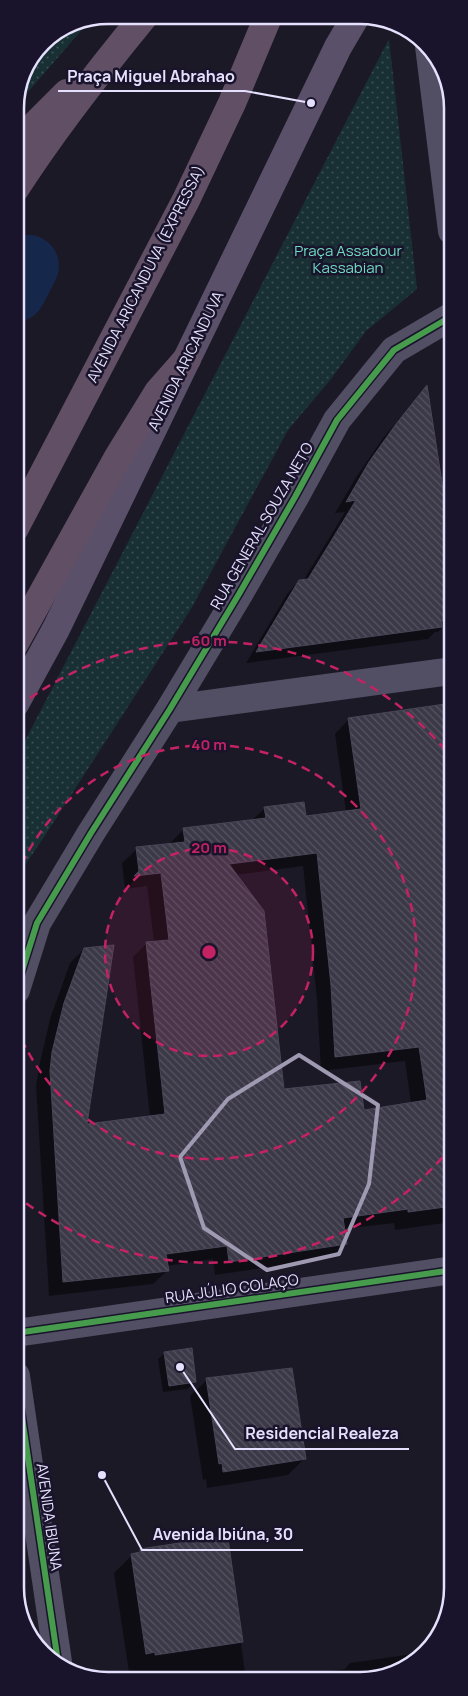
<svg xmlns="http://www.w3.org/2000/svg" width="468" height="1696" font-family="Manrope,sans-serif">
<defs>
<pattern id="park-dots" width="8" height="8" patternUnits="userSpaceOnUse" patternTransform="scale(1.25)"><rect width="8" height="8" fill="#183033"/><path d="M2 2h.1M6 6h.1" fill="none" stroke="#394e51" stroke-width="1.8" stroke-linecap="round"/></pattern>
<pattern id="building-back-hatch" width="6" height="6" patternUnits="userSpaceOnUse" patternTransform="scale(1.25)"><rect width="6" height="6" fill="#3b3847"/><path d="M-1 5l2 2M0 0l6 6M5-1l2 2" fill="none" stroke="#575462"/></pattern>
</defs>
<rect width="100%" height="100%" fill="#1c1926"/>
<g fill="url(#park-dots)">
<path d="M92 18 15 107V102L42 42 73 22Z"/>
<path d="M389 39 417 289 366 331 331 379 288 430 191 609 42 840 16 878 15 760Z"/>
</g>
<g fill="#0007" fill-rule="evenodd">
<path d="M426 388 447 522 442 527 451 619 438 632H435L428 639 246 663 287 594 299 581H303L345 512 335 513 357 476 383 438Z"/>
<path d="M452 704 453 1240 447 1241 445 1223 395 1230 394 1223 343 1229 345 1244 331 1258 215 1275 213 1259 167 1266 168 1270 153 1284 49 1296 36 1086 39 1067 50 1019 70 963 84 949 86 1125 150 1117 133 957 147 943 154 942 147 886 125 889 122 863 137 849 169 844 184 829 251 821 265 808 305 817 346 812 335 734 349 719ZM303 866 317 1000 321 1071 405 1061 411 1104 363 1112 283 1091 235 875Z"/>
<path d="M165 1353 195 1382 188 1389 163 1392 158 1359Z"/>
<path d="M207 1380 305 1458 288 1475 207 1488 206 1479 203 1480 190 1396Z"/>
<path d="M227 1540 246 1680 130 1679 114 1573 132 1555 136 1554 140 1550Z"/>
<path d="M426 1652 373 1680H267L345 1669 350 1663Z"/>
</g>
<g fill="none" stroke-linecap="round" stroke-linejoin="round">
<path stroke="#15274b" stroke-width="62" d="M15 291 28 266"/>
</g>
<g fill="url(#building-back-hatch)" stroke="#494558" fill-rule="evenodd">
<path d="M427 385 448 522 442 524 452 604V620L441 621 442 627 256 652 299 580 308 579 356 500 346 502 369 462 396 424Z"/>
<path d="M452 703 453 1206 408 1212V1209L343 1218 347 1244 229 1262 227 1246 166 1254 169 1271 63 1282 50 1071 52 1052 64 1003 84 948 114 945 87 1124 165 1114 146 942 169 940 161 873 134 876 139 871 136 847 185 842 183 828 266 818 264 807 304 802 306 816 361 809 348 718ZM317 853 331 985 335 1057 419 1047 427 1100 364 1110 360 1081 284 1089 264 911 229 864Z"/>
<path d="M192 1348 196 1382 169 1386 164 1352Z"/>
<path d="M292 1368 306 1459 223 1472 222 1463 219 1464 206 1378Z"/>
<path d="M219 1537 220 1540 228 1539 243 1642 155 1655V1652L146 1654 131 1554 140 1552V1549Z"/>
</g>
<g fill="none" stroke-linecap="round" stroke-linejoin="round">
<g stroke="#524f65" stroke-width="28">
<path d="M429 46 452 231"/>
<path d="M170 709 452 671"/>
<path d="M16 990 37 923 91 833 170 709 239 594 295 497 337 420 394 350 452 316"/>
<path d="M16 1333 453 1270"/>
<path d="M16 1376 58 1662"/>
</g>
<path stroke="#5a506a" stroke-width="28" d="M15 704 56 629 338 47 355 18"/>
<g stroke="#615065" stroke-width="28">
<path d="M15 145 67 93"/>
<path d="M15 189C54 128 99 71 145 15"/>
<path d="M15 528 186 200 232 103 268 17"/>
<path d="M15 643 118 457 158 392 187 359"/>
</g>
<defs>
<g id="cycleway">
<path d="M16 990 37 923 91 833 170 709 239 594 295 497 337 420 394 350 452 316"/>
<path d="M16 1333 453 1270"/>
<path d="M16 1376 58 1662"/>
</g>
</defs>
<use href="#cycleway" stroke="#19142b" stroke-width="9"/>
<use href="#cycleway" stroke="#469c4c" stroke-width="6"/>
</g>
<path fill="none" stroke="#9f9ab2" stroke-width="4" stroke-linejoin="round" d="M299 1055 378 1105 369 1184 339 1254 267 1270 204 1228 180 1157 228 1099Z"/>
<circle cx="209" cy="952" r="104" fill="#c42263" fill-opacity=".12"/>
<g fill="none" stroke="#c42263" stroke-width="2.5" stroke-dasharray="9 6">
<circle cx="209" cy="952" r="104"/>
<path d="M16 878A207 207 0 1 1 16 1026"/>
<path d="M452 1146A311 311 0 0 1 18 1197M18 707A311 311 0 0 1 452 758"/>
</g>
<g text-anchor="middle" stroke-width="5" stroke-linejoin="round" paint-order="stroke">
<g font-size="15" fill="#70d9c3" stroke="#19142b">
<text x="348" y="256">Praça Assadour<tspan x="348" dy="17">Kassabian</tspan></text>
</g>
<g font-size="15" fill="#e5e0fd" stroke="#19142b">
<text transform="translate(146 274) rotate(-63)" y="5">AVENIDA ARICANDUVA (EXPRESSA)</text>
<text transform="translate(186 361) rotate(-64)" y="5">AVENIDA ARICANDUVA</text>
<text transform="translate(262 526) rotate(-60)" y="5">RUA GENERAL SOUZA NETO</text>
<text transform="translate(232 1289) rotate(-8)" y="5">RUA JÚLIO COLAÇO</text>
<text transform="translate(49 1517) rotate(82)" y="5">AVENIDA IBIUNA</text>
</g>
</g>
<path d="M0 0H468V1696H0ZM108 24H360A84 84 0 0 1 444 108V1588A84 84 0 0 1 360 1672H108A84 84 0 0 1 24 1588V108A84 84 0 0 1 108 24Z" fill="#19142b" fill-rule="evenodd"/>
<path fill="none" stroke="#e5e0fd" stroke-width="2.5" d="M108 24H360A84 84 0 0 1 444 108V1588A84 84 0 0 1 360 1672H108A84 84 0 0 1 24 1588V108A84 84 0 0 1 108 24Z"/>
<circle cx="209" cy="952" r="8" fill="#c42263" stroke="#19142b" stroke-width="2.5"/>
<g font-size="15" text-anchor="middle" font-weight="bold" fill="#c42263" stroke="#19142b" stroke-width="5" stroke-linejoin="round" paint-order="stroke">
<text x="209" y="646">60 m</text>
<text x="209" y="750">40 m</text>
<text x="209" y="853">20 m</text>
</g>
<path fill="none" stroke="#e5e0fd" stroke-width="2" d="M311 103L245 91H58M180 1367L235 1449H409M102 1475L142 1550H303"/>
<g fill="#e5e0fd" stroke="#19142b" stroke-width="2">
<circle cx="311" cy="103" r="5"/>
<circle cx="180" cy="1367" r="5"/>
<circle cx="102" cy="1475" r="5"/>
</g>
<g font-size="16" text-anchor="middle" font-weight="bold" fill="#e5e0fd" stroke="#19142b" stroke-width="5" stroke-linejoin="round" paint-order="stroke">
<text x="151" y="82">Praça Miguel Abrahao</text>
<text x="322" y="1439">Residencial Realeza</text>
<text x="223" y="1540">Avenida Ibiúna, 30</text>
</g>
</svg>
